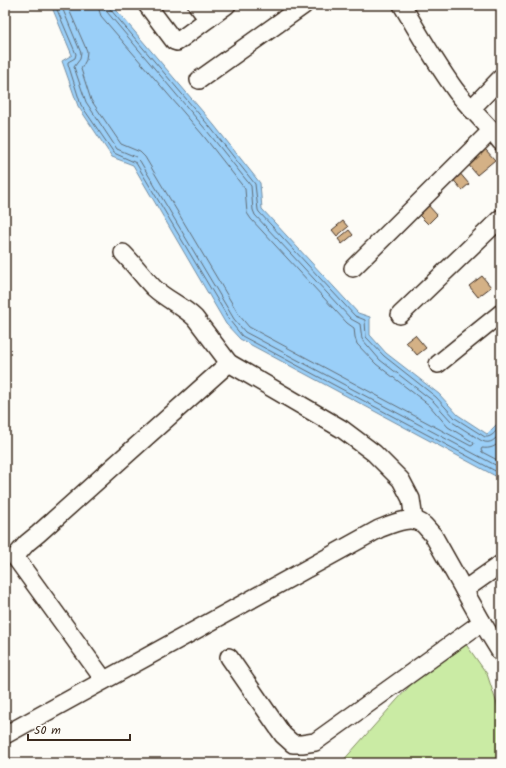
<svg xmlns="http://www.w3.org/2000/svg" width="506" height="768" font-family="Kalam,sans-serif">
<rect width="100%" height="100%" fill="#fdfcf7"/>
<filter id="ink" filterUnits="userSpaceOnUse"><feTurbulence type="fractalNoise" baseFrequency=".025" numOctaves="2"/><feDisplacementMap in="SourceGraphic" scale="8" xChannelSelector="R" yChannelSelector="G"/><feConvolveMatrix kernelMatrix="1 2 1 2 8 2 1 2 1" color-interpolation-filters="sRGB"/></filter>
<g filter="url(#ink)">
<path fill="#caeba4" stroke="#828a61" d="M465 643 487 674 501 716V763H341L413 682Z"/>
<path fill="#9acff8" stroke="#748da1" d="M51 5H112L214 125 260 183 262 209 358 313 370 317V335L386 353 439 394 458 415 487 434 501 420V479L240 339 226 324 133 165 112 157 78 106 62 61 72 55Z"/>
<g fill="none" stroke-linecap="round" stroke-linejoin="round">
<g stroke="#616c75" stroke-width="1">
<path d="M55 5 76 54 75 58 68 62V64L81 105 114 153 134 162 136 163 230 321 242 336 501 474"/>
<path d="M61 5 81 53 80 59 74 67 86 102 117 149 136 157 140 161 234 319 245 332 501 468"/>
<path d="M67 5 87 51 86 60 81 69 91 100 121 144 140 152 145 157 239 315 249 327 471 446 473 445 474 444 473 442 448 427 429 405 376 364 357 344 355 337 354 328 347 323 251 219 247 213 245 189 202 134 101 16 99 10 98 5"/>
<path d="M104 5V9L107 12 207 131 251 186 253 210 255 215 351 319 360 324 362 339 380 360 433 401 452 422 482 441C491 445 495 439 501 433"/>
<path d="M109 5 110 9 210 127 255 184 258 210 259 212 355 316 365 320 366 337 384 356 436 397 455 418 485 437C492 438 497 430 501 425"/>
<path d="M501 441C495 447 490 449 482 448L481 450 482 452 501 462"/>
</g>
</g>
<g fill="#d4b186" stroke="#3b2a1e">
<path d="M485 149 495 160 477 175 467 163Z"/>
<path d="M458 171 469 184 462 190 451 177Z"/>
<path d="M427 204 437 215 428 224 417 213Z"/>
<path d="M343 221 348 227 337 236 332 230Z"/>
<path d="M349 230 353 235 342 244 338 239Z"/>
<path d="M482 276 491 287 478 297 469 286Z"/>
<path d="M415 335 426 348 417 355 406 342Z"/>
</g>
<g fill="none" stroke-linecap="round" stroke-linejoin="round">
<defs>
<g id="minor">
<path d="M147 5 174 41 177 42 227 5"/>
<path d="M197 5 208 19"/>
<path d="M402 5C419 34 436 64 456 91 470 109 487 124 501 142"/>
<path d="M199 80 304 5"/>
<path d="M471 109 501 78"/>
<path d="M123 253C134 264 144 278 154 288 167 300 183 306 195 318L229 363 342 429 374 453 401 480 411 499 414 520"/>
<path d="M353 268 492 130"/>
<path d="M400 315 501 218"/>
<path d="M438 364 501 313"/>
<path d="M464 590 501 564"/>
<path d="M229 657 283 735 293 744H302L315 742 482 622"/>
<path d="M104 680 15 557 27 543 38 534 229 363"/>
<path d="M5 735 379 529C392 524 412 514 424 525 427 528 430 532 433 535L482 622 501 653"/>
</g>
</defs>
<use href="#minor" stroke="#3b2a1e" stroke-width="20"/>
<use href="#minor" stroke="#fdfcf7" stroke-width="17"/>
</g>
</g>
<rect width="506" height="768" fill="none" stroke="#fdfcf7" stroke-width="20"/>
<rect x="10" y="10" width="486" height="748" fill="none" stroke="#3b2a1e" stroke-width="1.5" filter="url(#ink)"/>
<path d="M28 734v6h102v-6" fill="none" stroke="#3b2a1e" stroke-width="2"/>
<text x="34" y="734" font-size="12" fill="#3b2a1e" stroke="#fdfcf7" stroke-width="3" paint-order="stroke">50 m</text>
</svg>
